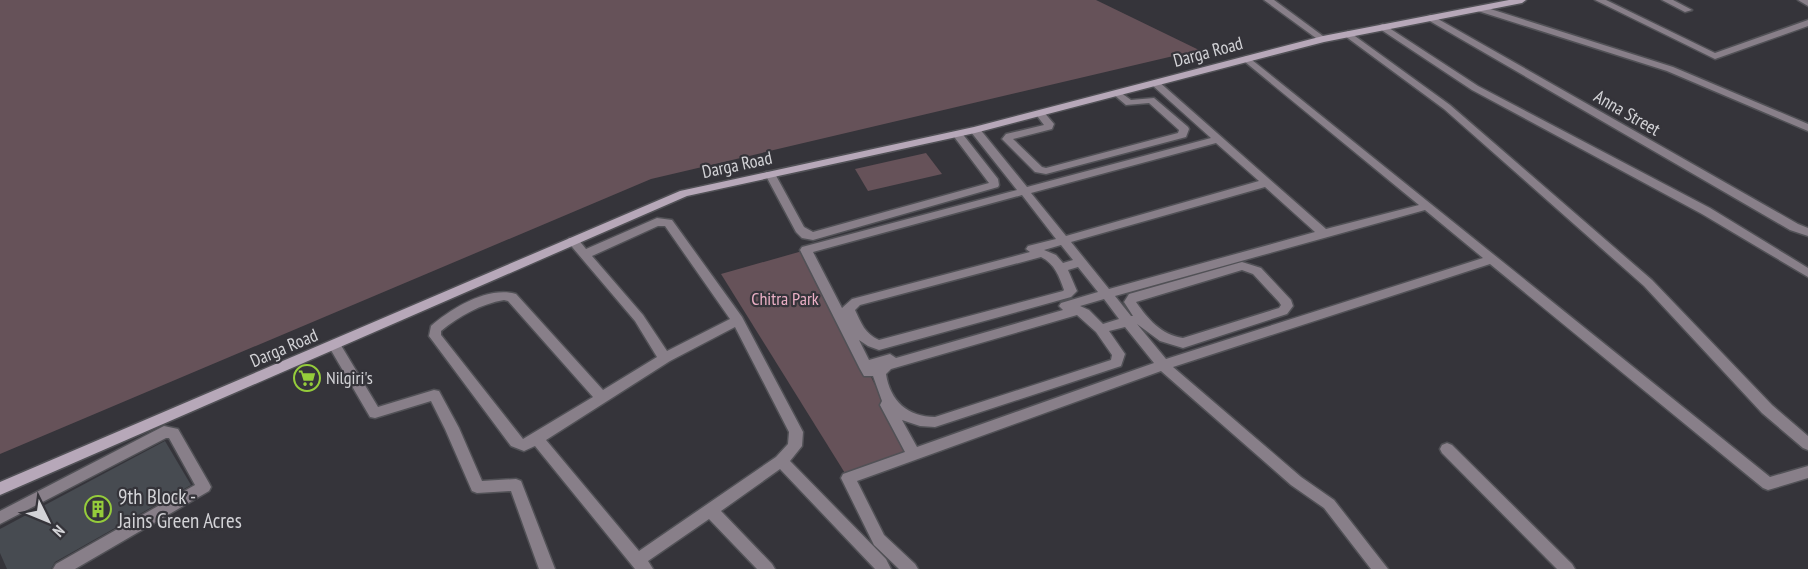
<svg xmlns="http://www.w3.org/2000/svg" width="1808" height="569" font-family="'PT Sans Narrow',sans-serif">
<rect width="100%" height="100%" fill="#35343a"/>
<g fill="#665259">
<path d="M0 0H1096L1199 50 651 179 0 454Z"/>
<path d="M926 153 942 174 868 191 855 169Z"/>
<path d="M806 250 911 455 848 478 721 274Z"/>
</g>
<path fill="#474b51" d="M165 441 191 485 55 562 51 569H7L0 553V529Z"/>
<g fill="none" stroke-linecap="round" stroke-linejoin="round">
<defs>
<g id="street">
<path d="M1264 0H1274L1327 39 1326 41H1320Z"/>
<path d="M1595 0H1606L1715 53 1808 20V26L1715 59Z"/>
<path d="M1662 0H1673L1692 10 1685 12Z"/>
<path d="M1798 0H1808V6Z"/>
<path d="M1481 6 1673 67 1808 124V131L1667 71 1478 11 1477 9Z"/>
<path d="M1431 15 1798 224 1808 228V236L1790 230 1428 20V16Z"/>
<path d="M1383 24 1478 86 1710 208 1808 268V277L1702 214 1472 90 1380 29V25Z"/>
<path d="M1348 31 1450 105 1652 280 1772 405 1808 436V450L1803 448 1762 413 1644 286 1444 109 1345 36 1344 34Z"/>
<path d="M1247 56 1770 477 1808 466V478L1768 490 1763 488 1490 264 1173 367 1301 477 1334 500 1388 569H1371L1324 508 1291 485 1161 371 857 481 884 535 915 564 918 569H899L874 545 841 478 843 474 905 452 880 405 882 401 873 376H864L860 369 800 250 802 247 1017 190 971 132V128H979L1027 187 1211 138 1152 85 1150 83 1155 80 1158 81 1326 229 1419 205 1244 61V57ZM1216 143 1259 181 1066 236 1031 193ZM1265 187 1315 232 1109 289 1071 242ZM1022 195 1056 239 1028 246 1026 249 1030 252 852 299 842 308 813 252ZM1425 210 1483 258 1166 359 1137 324 1160 341 1183 348 1287 314 1293 306 1291 300 1261 268 1242 262 1129 294 1124 302 1133 316H1131L1115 296ZM1061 245 1073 260 1063 263 1056 255 1044 250ZM1041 257C1055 264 1059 276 1064 290L1063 291 879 340C865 334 861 323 855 310L860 305ZM1078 267 1098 292 1061 303 1059 306 1063 310 896 358 890 354 869 360 859 340 868 346 879 350 1071 297 1077 291 1068 270ZM1242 270 1253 274 1279 302 1281 305 1279 308 1183 338C1161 335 1148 319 1136 302ZM1104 299 1119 319 1103 324 1089 310 1080 306ZM1077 315 1096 332 1112 355 1111 360 935 417C908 417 890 401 886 374L891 369ZM1125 327 1154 363 917 447 902 420 920 426 935 427 1121 366 1125 354 1109 331Z"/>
<path d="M1117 90 1131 100 1154 98 1188 127 1189 129 1186 137 1046 174 1035 172 1002 139 1006 134 1044 125 1035 113 1037 111H1043L1054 124 1052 129 1013 139 1042 167 1046 168 1178 133 1179 130 1149 103 1126 105 1112 93Z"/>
<path d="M957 131 961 132 998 179 999 185 998 187 813 240 802 238 796 232 765 174 766 172H774L804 227 813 232 989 183 952 134Z"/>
<path d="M657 218 672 220 742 317 803 432 802 446 790 461 886 559 891 569H875L780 469 721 511 772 564 775 569H757L709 519 648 561 653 569H635L535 446 524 451 511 446 429 336 431 326C452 308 488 286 516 294L603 390 657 357 635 321 567 241 569 238H577L586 249ZM658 226H665L730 319 667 351 643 315 592 256ZM504 300 508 301 593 397 523 439 441 335V331C459 316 481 304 504 300ZM735 327 789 432 788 444 776 457 639 551 546 440 670 361Z"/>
<path d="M334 340 339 342 378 407 434 390 439 391 459 428 482 481 516 479 521 481 555 569H539L511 491 477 493 472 491 445 429 431 401 375 418 370 417 328 345 329 342Z"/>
<path d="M164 426 178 429 209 483 211 487 209 491 75 569H53L56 564 195 485 169 438H166L0 524V511Z"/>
<path d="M1447 443 1452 445 1572 564 1575 569H1557L1442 453 1440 449 1442 445Z"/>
</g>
<path id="secondary" d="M1509 0H1526L1522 3 1324 42 975 133 687 196 0 495V482L680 191 974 127 1323 36Z"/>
</defs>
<use href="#street" stroke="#515156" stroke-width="3"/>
<use href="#secondary" stroke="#515156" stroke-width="3"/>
<use href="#street" fill="#887f89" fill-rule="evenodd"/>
<use href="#secondary" fill="#b7a8b9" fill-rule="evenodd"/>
</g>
<defs>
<symbol id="supermarket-ring" viewBox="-11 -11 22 22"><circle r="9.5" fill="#35343a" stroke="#95cc3b" stroke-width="1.5"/><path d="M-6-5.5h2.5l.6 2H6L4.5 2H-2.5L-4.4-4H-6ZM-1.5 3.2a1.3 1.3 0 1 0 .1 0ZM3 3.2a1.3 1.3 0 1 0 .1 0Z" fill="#95cc3b"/></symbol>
<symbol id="building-ring" viewBox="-11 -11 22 22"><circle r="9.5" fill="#35343a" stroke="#95cc3b" stroke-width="1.5"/><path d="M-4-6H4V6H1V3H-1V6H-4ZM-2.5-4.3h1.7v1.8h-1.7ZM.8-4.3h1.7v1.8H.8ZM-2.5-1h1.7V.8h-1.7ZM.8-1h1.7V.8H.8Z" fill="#95cc3b"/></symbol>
</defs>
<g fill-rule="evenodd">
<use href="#supermarket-ring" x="292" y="363" width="30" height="30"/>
<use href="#building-ring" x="83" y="494" width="30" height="30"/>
</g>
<g text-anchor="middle" stroke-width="4.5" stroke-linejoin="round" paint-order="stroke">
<g font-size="18" fill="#d3d3d7" stroke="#35343a">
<text transform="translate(1208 52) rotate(-15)" y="6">Darga Road</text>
<text transform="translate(1627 113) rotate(30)" y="6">Anna Street</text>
<text transform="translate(737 165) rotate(-12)" y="6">Darga Road</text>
<text transform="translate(284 348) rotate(-23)" y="6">Darga Road</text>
</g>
<g font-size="18" fill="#eaafc5" stroke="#35343a">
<text x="785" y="305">Chitra Park</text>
</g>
<g font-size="18" fill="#d3d3d7" stroke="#35343a" text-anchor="start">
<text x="326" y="384">Nilgiri's</text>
</g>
<g font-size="21" fill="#d3d3d7" stroke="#35343a" text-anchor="start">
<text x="118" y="504">9th Block -<tspan x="118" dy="24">Jains Green Acres</tspan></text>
</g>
</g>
<g transform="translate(48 521) rotate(133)" stroke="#35343a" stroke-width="4.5" paint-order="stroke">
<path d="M0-4.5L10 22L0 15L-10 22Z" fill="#d3d3d7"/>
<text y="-9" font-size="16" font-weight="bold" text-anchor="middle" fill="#d3d3d7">N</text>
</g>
</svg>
